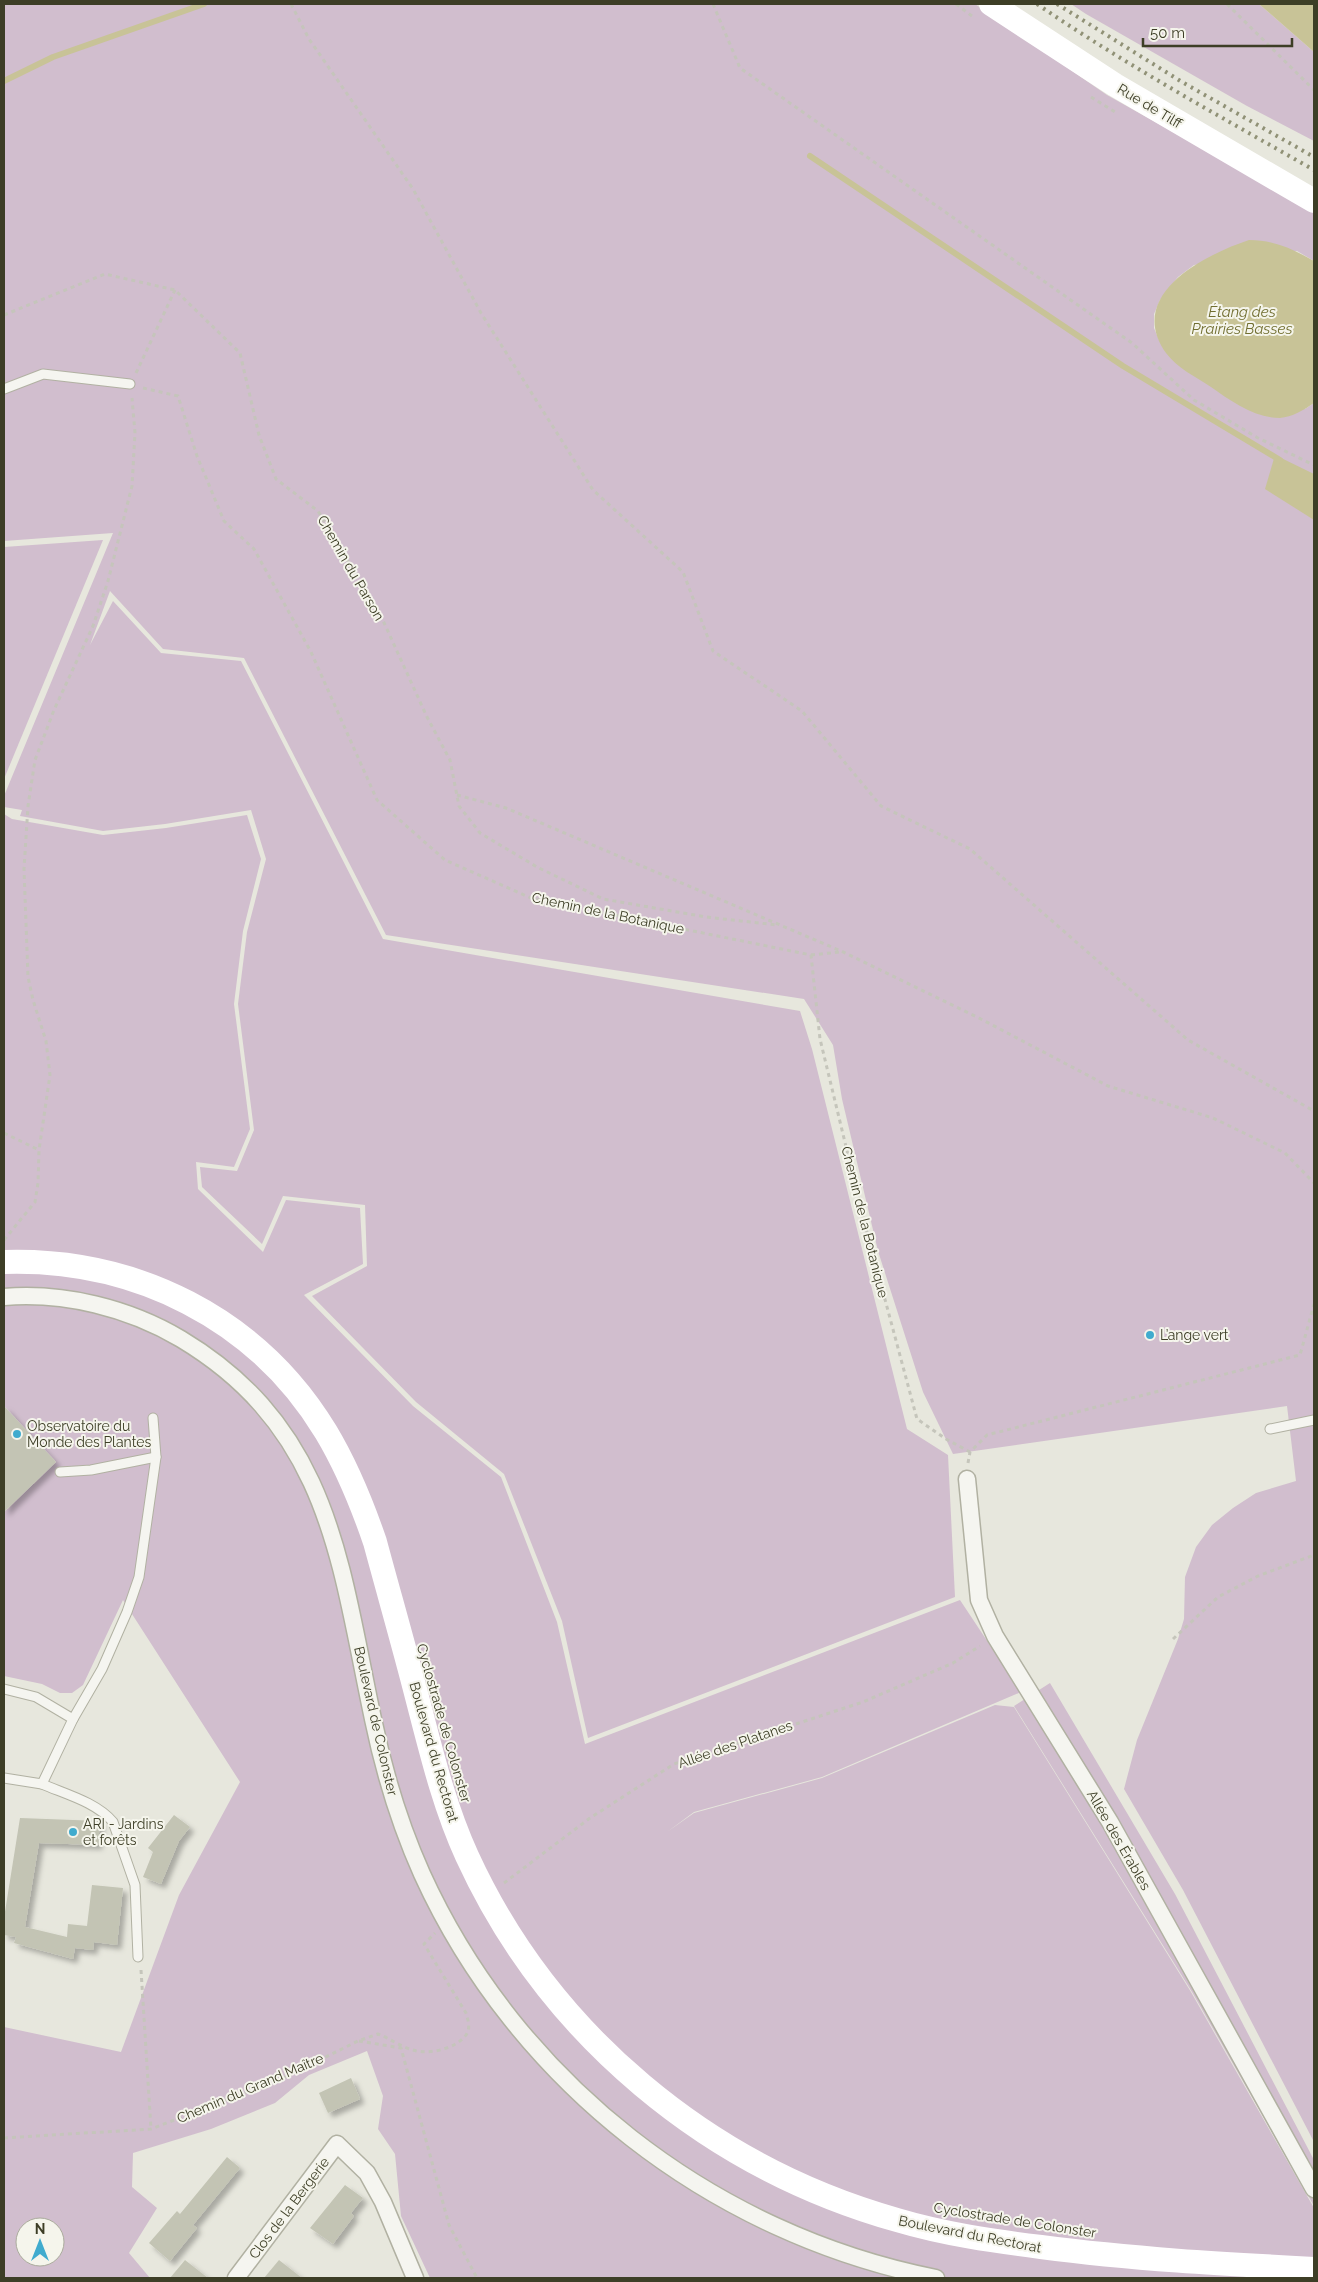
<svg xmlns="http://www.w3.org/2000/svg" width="1318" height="2282" font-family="Raleway,sans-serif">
<defs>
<filter id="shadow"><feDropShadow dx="4.5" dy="4.5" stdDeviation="2.5" flood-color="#0004"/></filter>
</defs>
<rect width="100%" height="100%" fill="#e7e7dd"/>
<g fill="#d1bece" fill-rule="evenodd">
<path d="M4 4H975L1107 95 1314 211V261L1297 251 1194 265 1178 277 1160 300 1154 314V328L1159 340 1305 409 1314 403V2142L1183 1890 1124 1789 1137 1740 1178 1639 1184 1619 1185 1577 1196 1547 1212 1525 1233 1508 1256 1493 1296 1481 1287 1406 953 1454 923 1392 878 1251 842 1099 833 1045 804 999 386 935 244 658 163 649 110 591 90 645 113 601 161 653 241 661 383 939 800 1011 812 1049 907 1429 948 1455 955 1597 588 1738 562 1621 504 1474 416 1402 312 1296 367 1266 365 1205 283 1196 262 1244 202 1187 200 1167 237 1171 254 1130 238 1004 247 932 266 859 251 810 165 824 103 831 20 816 22 810 4 807V796L113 533 4 541Z"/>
<path d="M1071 4H1259L1314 52V141L1247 106 1086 14Z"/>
<path d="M103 540 4 779V547Z"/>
<path d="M4 814 12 819 103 835 166 828 247 815 261 859 243 931 234 1004 250 1129 234 1167 196 1162 198 1189 263 1252 286 1200 360 1208 363 1264 304 1295 413 1406 501 1477 557 1622 585 1744 960 1600 1021 1692 822 1777 694 1812 667 1832 694 1813 822 1778 995 1705 1014 1707 1191 1992 1314 2208V2278H430L401 2216 395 2154 378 2129 383 2096 367 2051 309 2075 275 2103 211 2129 133 2153 132 2187 157 2208 129 2253 150 2278H4V2027L121 2052 179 1895 240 1782 123 1600 83 1685 72 1693H60L42 1684 4 1676V1512L56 1462 4 1406ZM25 2227H55V2257H25Z"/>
<path d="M1050 1683 1175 1894 1314 2160V2206L1192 1992 1014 1706Z"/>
</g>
<g fill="#c8c397">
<path d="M1259 4H1314V52Z"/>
<path d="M1249 240C1274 240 1293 249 1314 261V403C1304 410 1292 417 1280 418 1254 418 1231 401 1211 387 1196 377 1177 368 1166 353 1125 295 1204 255 1249 240Z"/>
<path d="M1275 455 1314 474V520L1265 489Z"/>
</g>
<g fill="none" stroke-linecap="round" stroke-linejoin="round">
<g stroke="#c8c397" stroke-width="6">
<path d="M4 81 53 57 204 4"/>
<path d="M810 156 1123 366 1280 460"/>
</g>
</g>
<g fill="#c3c4b4" filter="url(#shadow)">
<path d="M4 1406 56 1462 4 1512Z"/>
<path d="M174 1815 190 1827 179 1841 161 1884 143 1877 153 1852 148 1848Z"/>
<path d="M20 1818 100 1821 98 1845 39 1843 25 1927 67 1937 68 1924 87 1926 92 1885 123 1888 117 1945 94 1942 93 1950 75 1948 73 1959 14 1943 16 1937 4 1935V1918Z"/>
<path d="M351 2078 360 2099 328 2113 319 2093Z"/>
<path d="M227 2157 240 2168 193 2225 197 2228 170 2261 149 2243 177 2211 180 2214Z"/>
<path d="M345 2185 363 2198 351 2213 354 2216 333 2244 310 2228Z"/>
<path d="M185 2260 208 2278H170Z"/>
<path d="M279 2260 302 2278H264Z"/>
</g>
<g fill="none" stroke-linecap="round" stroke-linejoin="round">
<defs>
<g id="lane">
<path d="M4 389 43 374 130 384"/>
<path d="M1270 1429 1314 1420"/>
<path d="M60 1472 91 1470 156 1457"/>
<path d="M4 1689 36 1697 73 1719 42 1784C65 1794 96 1802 113 1822L135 1885 138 1957"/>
<path d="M73 1719 102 1669 127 1612 139 1577 156 1457 153 1418"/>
<path d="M4 1778 42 1784"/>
</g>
<g id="street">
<path d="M4 1297C64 1292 129 1308 181 1339 331 1429 340 1564 373 1719 384 1772 400 1825 422 1874 517 2083 713 2234 936 2278"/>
<path d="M967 1479 979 1600 995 1636 1110 1822 1314 2189"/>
<path d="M236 2278 337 2144 367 2173 383 2202 415 2278"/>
</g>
</defs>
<use href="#lane" stroke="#b1b1a2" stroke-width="11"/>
<use href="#street" stroke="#b1b1a2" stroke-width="19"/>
<g stroke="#c5c5bb" stroke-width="3" stroke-dasharray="4 4" stroke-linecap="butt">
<path d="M291 4 309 39 413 189 481 313 593 490 683 572 713 651 802 711 881 806 970 849 1188 1040 1314 1111"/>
<path d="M713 4 740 68 1132 343 1194 400 1258 438 1314 465"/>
<path d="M956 4 972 16"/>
<path d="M1227 4 1314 90"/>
<path d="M1091 97 1115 112"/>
<path d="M4 315 105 274 175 290 240 353 259 435 276 479 318 511 381 616 427 717 450 760 459 806 480 833 537 867 603 899 706 917 777 925"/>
<path d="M136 373 175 290"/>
<path d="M143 388 178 396 197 456 224 521 254 549 311 652 377 800 445 860 531 898 811 955 820 1039 864 1221 917 1419 946 1439 970 1452"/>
<path d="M457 795 506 808 841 951 979 1018 1108 1086 1213 1118 1285 1153 1314 1183"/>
<path d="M811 955 840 952"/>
<path d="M4 1133 39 1150"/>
<path d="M4 1240 35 1202 38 1183 39 1150 50 1075 46 1041 33 1000 28 977 24 869 28 806 35 760 54 710 93 626 108 581 132 486 135 433 132 398"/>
<path d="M968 1463 970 1452 987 1435 1300 1355 1314 1304"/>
<path d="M1173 1639 1218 1597 1258 1576 1314 1555"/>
<path d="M504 1883 590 1818 674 1764 863 1702 953 1663 980 1646"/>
<path d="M141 1970 151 2129"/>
<path d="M359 2041 401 2048 449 2225 477 2278"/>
<path d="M4 2138 151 2129 283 2078 358 2041 378 2034C389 2038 401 2047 413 2050 428 2055 456 2049 466 2035 471 2028 468 2020 466 2013L424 1944 435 1933"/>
</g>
<use href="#lane" stroke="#f5f5f0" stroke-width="9"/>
<use href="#street" stroke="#f5f5f0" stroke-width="16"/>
<g stroke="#fff" stroke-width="24">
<path d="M991 4 1115 85 1314 201"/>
<path d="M4 1262C135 1258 257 1318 326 1432 347 1467 362 1504 375 1542 389 1594 404 1646 417 1697 431 1751 444 1806 467 1856 549 2035 709 2167 897 2220 944 2234 993 2241 1041 2247 1132 2259 1223 2264 1314 2269"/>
</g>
<g stroke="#909176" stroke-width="4" stroke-dasharray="2.5 5" stroke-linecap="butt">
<path d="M1037 4C1126 65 1221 117 1314 170"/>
<path d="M1057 4 1182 82 1314 157"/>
</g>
</g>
<g fill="#40abce" stroke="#f5f5ec" stroke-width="2">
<circle cx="1150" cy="1335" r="5"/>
<circle cx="17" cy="1434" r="5"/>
<circle cx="73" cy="1832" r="5"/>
</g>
<g text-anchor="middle" stroke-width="4" stroke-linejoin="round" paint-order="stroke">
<g font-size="14" fill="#3d3e26" stroke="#f5f5ec">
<text transform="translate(1150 106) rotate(31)" y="5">Rue de Tilff</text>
<text transform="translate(351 568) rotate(60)" y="5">Chemin du Parson</text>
<text transform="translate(608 913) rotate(12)" y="5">Chemin de la Botanique</text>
<text transform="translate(865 1222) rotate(76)" y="5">Chemin de la Botanique</text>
<text transform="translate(376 1721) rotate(77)" y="5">Boulevard de Colonster</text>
<text transform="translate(444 1723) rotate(74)" y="5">Cyclostrade de Colonster</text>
<text transform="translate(735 1744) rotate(-19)" y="5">Allée des Platanes</text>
<text transform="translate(434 1752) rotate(74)" y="5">Boulevard du Rectorat</text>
<text transform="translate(1119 1840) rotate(60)" y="5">Allée des Érables</text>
<text transform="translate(250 2088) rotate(-23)" y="5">Chemin du Grand Maître</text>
<text transform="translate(289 2208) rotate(-53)" y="5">Clos de la Bergerie</text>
<text transform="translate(1015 2220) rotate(9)" y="5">Cyclostrade de Colonster</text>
<text transform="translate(970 2234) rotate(11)" y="5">Boulevard du Rectorat</text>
</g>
<g font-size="14" fill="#3d3e26" stroke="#f5f5ec" text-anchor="start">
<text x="1160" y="1340">L’ange vert</text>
<text x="27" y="1431">Observatoire du<tspan x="27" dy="16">Monde des Plantes</tspan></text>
<text x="83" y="1829">ARI - Jardins<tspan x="83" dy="16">et forêts</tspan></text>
</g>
<g font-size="15" font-style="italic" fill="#716e30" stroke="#f5f5ec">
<text x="1242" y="317">Étang des<tspan x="1242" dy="17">Prairies Basses</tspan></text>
</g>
</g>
<rect width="1318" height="2282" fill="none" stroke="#3d3e26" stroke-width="10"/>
<g transform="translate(40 2242)"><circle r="24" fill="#f5f5ec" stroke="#abac9d"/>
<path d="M0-4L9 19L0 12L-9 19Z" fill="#40abce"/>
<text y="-8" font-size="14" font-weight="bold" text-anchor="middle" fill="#3d3e26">N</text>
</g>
<path d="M1143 38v8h149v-8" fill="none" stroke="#3d3e26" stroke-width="2.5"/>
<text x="1150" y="38" font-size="15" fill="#3d3e26" stroke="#f5f5ec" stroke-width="4" paint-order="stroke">50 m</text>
</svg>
